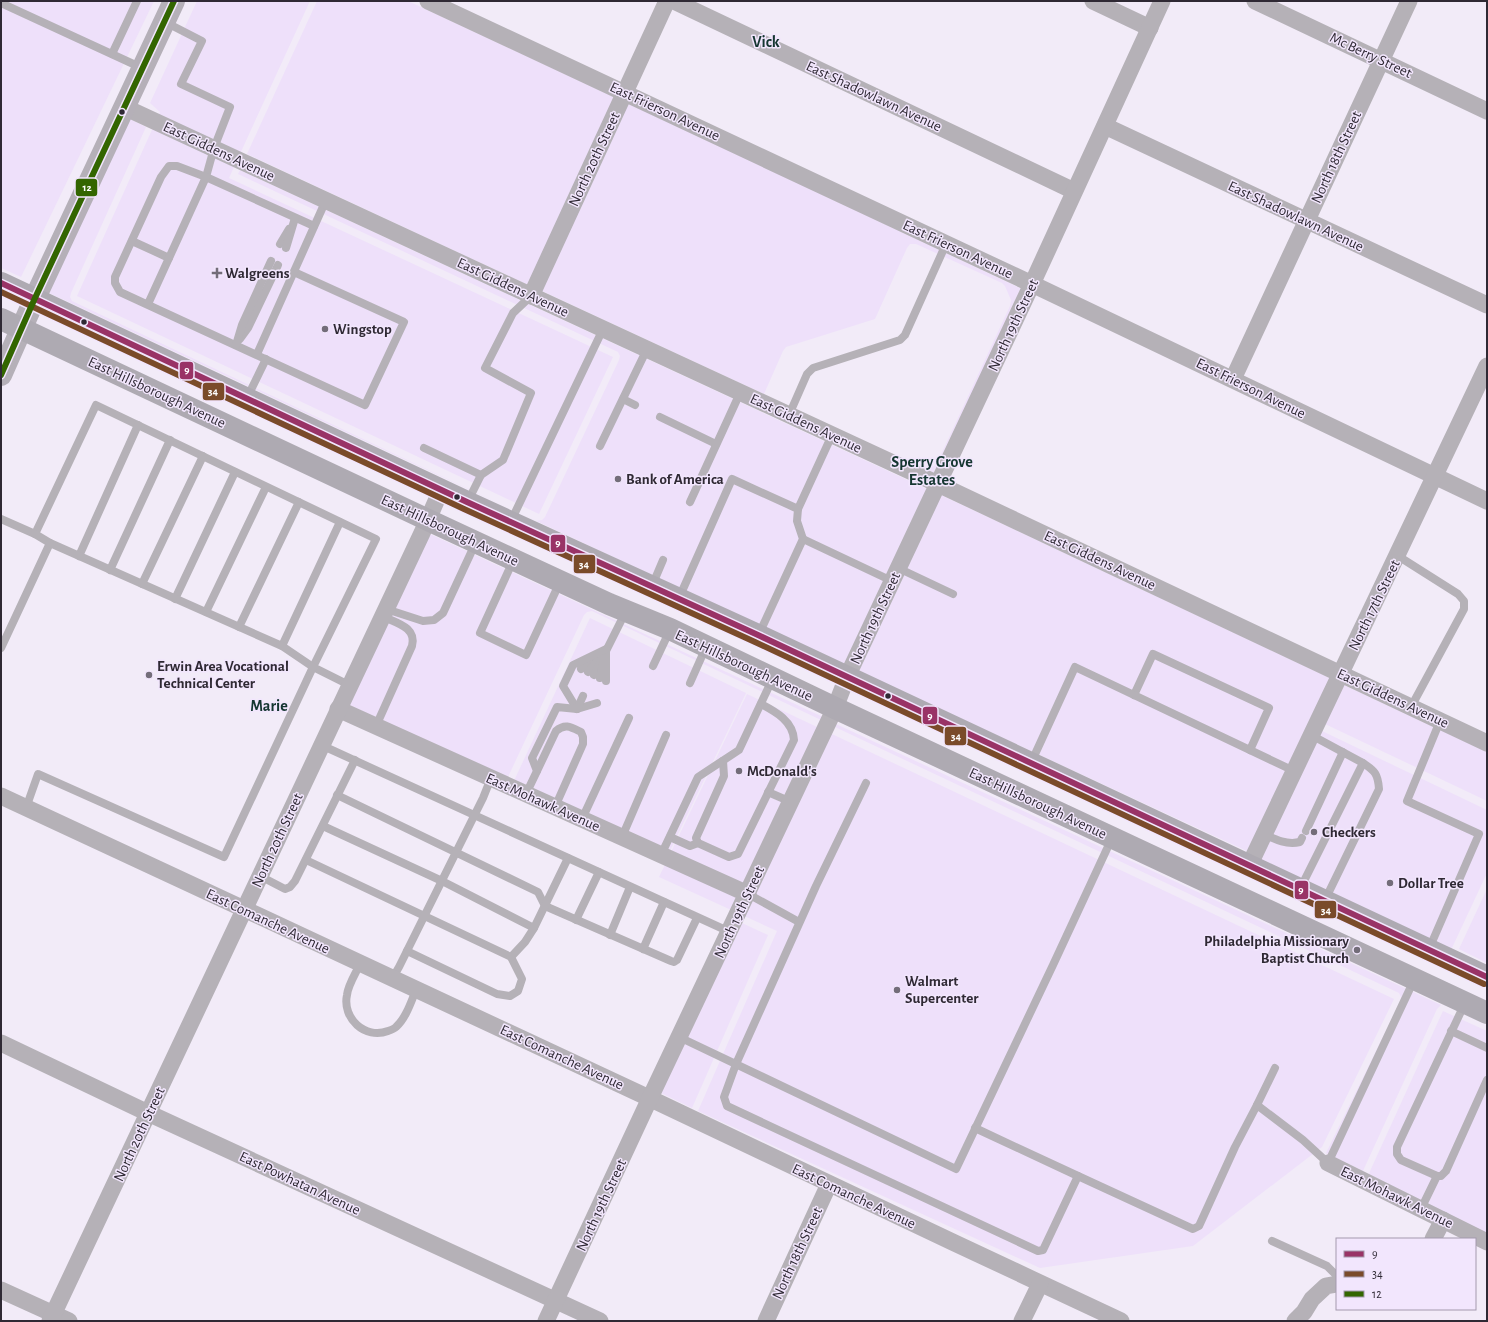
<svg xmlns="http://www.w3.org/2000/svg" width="1488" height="1322" font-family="'Alegreya Sans',sans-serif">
<rect width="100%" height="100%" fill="#f2ebf8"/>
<g fill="#eee0fa">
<path d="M1 1H154L21 277 1 268Z"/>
<path d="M197 1H310L229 178 613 357 539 514 77 296 160 112 150 103Z"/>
<path d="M317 1H408L614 97 528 285 247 154Z"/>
<path d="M628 103 1022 289 934 471V473L927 469 934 466 937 463 1010 306 1011 300 1005 286 1002 283 916 244H910L907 248 875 319 786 347 783 351 764 394 542 291Z"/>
<path d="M128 118 146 127 71 293 70 297 72 301 536 521 542 520 545 517 619 360 620 356 618 352 238 174 240 170 927 489 844 665 47 292Z"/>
<path d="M941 495 1330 678 1247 851 858 671Z"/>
<path d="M430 534 823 717 821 720 592 611 587 612 584 615 508 777 348 705Z"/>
<path d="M590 618 746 693 668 855 513 783Z"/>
<path d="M1344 685 1487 752V801L1325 724Z"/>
<path d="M747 694 1394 999 1322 1147 1193 1246 1040 1268 698 1111 777 931 659 877Z"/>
<path d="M836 724 1441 1005 1437 1009 1363 1171 1326 1153 1400 1002 1401 997 1399 993 835 727Z"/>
<path d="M1320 730 1487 810V873L1451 950 1257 860Z"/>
<path d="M1487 889V963L1459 949Z"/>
<path d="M742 923 768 935 692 1108 661 1093Z"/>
<path d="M1443 1011 1487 1031V1235L1366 1180Z"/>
</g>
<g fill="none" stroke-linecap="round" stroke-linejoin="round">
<g stroke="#b5b1b7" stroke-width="8">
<path d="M1 3 142 68"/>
<path d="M165 22 202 41 181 84 230 107 214 148 206 177 314 226"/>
<path d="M112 54 137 1"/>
<path d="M132 241 169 258"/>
<path d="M280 244 289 229"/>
<path d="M286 248 295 218"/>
<path d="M148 304 206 177 177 166H169L161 177 115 277V283L120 292 365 405 404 322 294 272"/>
<path d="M240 339 248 328 278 265"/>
<path d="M236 345 242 325 271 261"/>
<path d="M257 354 326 200"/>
<path d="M247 398 266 359"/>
<path d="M623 399 635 405"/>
<path d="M789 415 807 374 813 368 900 340 905 335 946 244"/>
<path d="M660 417 716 444"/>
<path d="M600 446 647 349"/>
<path d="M424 448 481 475"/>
<path d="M468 501 481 475 503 460 531 393 485 368 513 313 531 296"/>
<path d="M690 502 740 393"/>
<path d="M798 509 832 435"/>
<path d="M1 519 35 534 96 405 376 539 313 667 349 685"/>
<path d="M511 521 603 329"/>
<path d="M803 539 892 581"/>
<path d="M79 556 138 425"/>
<path d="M1398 556 1458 594 1464 601V609L1411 707"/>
<path d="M513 561 480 633 526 655 560 582"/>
<path d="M898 568 953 594"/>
<path d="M110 570 170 440"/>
<path d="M142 584 203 456"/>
<path d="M652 586 663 560"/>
<path d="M679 598 732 479 798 509 797 521 803 539 759 634"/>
<path d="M175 599 235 472"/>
<path d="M386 609 423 621 434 620 443 613 476 542"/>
<path d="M206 612 266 487"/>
<path d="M239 627 299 502"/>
<path d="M282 646 340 522"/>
<path d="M1 648 50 543 35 534"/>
<path d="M653 666 670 630"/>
<path d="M581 669 595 658"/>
<path d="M588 672 597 661"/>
<path d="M594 675 626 611"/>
<path d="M600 678 603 664"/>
<path d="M606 681V652"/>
<path d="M690 683 706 647"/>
<path d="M1134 695 1153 654 1269 708 1250 750"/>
<path d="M577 709 563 686 573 665 606 649"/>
<path d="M577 709 597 703"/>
<path d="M376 726 412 646C417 627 396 623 382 616"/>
<path d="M1311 735 1363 763C1375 771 1378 774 1379 789L1325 900"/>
<path d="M321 745 730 932"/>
<path d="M723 761 724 776 696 838 698 843 729 857 738 854 794 740C793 721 776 712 761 704"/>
<path d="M1031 763 1075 667 1294 771"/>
<path d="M537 771 556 731C565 723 571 727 581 732L583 737V744L555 807"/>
<path d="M866 783 816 886 736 1064 724 1097 727 1106 1038 1251 1043 1250 1078 1176 1193 1229 1199 1226 1235 1147 1257 1105 1303 1140 1328 1163 1414 980"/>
<path d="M768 792 791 802"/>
<path d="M526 794 537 771 532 758 557 707 577 709 583 696"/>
<path d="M337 795 538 892 545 906 671 961 674 962 677 960 697 918"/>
<path d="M26 808 38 774 224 857 313 667 282 646 50 543"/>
<path d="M582 819 629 718"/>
<path d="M323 826 442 881 534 928"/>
<path d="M1306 831 1343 752"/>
<path d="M1264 834C1276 840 1287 845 1300 842L1302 838"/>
<path d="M622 837 666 735"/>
<path d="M670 837 690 846 698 843"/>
<path d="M661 855 698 777 739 750 772 680"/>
<path d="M306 860 511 957 522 979 518 991 510 996 497 994 407 951"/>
<path d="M260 876 285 889 290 887 295 881 355 760"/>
<path d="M1300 889 1363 763"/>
<path d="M748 894 799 922"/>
<path d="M576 920 599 872"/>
<path d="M610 935 630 887"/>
<path d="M643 949 664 902"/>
<path d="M1429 949 1479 834 1407 801 1440 721"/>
<path d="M511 957 525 942 534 928 568 858"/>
<path d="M360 964C356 973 348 985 347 995 342 1018 365 1040 388 1031 391 1030 394 1029 396 1027 406 1018 411 1002 416 990"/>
<path d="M392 979 399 967 483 798 491 778"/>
<path d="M1465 1003 1397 1147V1154L1401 1160 1437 1176H1441L1446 1171 1487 1080"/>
<path d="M1451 1031 1487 1048"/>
<path d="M679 1037 956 1169 1053 965 1112 838"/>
<path d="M1257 1105 1275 1068"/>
<path d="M975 1128 1078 1176"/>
<path d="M1421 1209 1437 1176"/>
<path d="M1272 1241 1327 1266 1337 1276"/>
</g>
<g stroke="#b5b1b7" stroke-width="17">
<path d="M428 1 1032 284 1487 501"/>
<path d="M674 1 1074 191"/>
<path d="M1093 1 1150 28"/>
<path d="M1255 1 1487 111"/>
<path d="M124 107 938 484 1487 743"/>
<path d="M1105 126 1487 305"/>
<path d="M531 296 667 1"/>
<path d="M1233 379 1409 1"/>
<path d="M338 709 748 894"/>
<path d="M1 796C217 897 433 996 649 1098 807 1172 963 1248 1121 1321"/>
<path d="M1249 866 1487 366"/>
<path d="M1 1043 148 1113 600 1321"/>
<path d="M1328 1163 1487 1242"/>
<path d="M1433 1239 1443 1220"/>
<path d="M1 1290 69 1321"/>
<path d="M50 1321 422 533 441 490"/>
<path d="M546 1321 650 1098 835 708 847 677 1032 284 1162 1"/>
<path d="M766 1321 829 1184"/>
<path d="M1022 1321 1040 1284"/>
<path d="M1295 1321 1304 1312 1312 1299 1326 1286 1337 1284"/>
</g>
<path stroke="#b5b0b8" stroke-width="22" d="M1 375 35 298 174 1"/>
<g stroke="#aeaab2" stroke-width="22">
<path d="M1 283 467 502 758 635 1487 977"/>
<path d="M1 319 428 520 609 604 670 629 835 708 1487 1013"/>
</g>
<defs>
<path id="bus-1" d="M1 283 467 502 758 635 1487 977"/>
<path id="bus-2" d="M1 292 464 509 755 642 1484 984"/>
<path id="bus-3" d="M1 375 35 298 174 1"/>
</defs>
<use href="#bus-1" stroke="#f2e6fd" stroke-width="9"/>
<use href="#bus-2" stroke="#f2e6fd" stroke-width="9"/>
<use href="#bus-3" stroke="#f2e6fd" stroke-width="9"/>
<use href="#bus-1" stroke="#936" stroke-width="6"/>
<use href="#bus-2" stroke="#7a4b2a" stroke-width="6"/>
<use href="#bus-3" stroke="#360" stroke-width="6"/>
</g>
<g fill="#2f2934" stroke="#f2e6fd" stroke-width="1.5">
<circle cx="122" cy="112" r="3.5"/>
<circle cx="84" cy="322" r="3.5"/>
<circle cx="457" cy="497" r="3.5"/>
<circle cx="888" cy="696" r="3.5"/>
</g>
<g fill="#736d79" stroke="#f2e6fd" stroke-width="1.5">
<path d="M215 267h4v4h4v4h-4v4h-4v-4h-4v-4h4z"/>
<circle cx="325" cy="329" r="4"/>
<circle cx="618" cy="479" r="4"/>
<circle cx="149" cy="675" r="4"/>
<circle cx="739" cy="771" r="4"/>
<circle cx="1314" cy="832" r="4"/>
<circle cx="1390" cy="883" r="4"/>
<circle cx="1357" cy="950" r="4"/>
<circle cx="897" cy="990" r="4"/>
</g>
<g text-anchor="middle" stroke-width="3" stroke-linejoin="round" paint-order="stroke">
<g font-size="15" fill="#2f2934" stroke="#f2e6fd">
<text transform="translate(1371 55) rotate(25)" y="5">Mc Berry Street</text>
<text transform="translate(874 96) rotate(25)" y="5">East Shadowlawn Avenue</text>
<text transform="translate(665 111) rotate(25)" y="5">East Frierson Avenue</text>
<text transform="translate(219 151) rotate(25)" y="5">East Giddens Avenue</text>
<text transform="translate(1336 157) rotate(-65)" y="5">North 18th Street</text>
<text transform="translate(594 159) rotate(-65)" y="5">North 20th Street</text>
<text transform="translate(1296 216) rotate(25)" y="5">East Shadowlawn Avenue</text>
<text transform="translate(958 249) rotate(25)" y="5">East Frierson Avenue</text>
<text transform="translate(513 287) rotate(25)" y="5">East Giddens Avenue</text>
<text transform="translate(1013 325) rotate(-65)" y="5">North 19th Street</text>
<text transform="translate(1251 388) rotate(26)" y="5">East Frierson Avenue</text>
<text transform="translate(157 392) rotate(25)" y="5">East Hillsborough Avenue</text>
<text transform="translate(806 423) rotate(25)" y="5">East Giddens Avenue</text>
<text transform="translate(450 530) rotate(25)" y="5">East Hillsborough Avenue</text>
<text transform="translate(1100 560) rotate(25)" y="5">East Giddens Avenue</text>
<text transform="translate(1374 605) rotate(-64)" y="5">North 17th Street</text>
<text transform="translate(875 618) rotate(-65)" y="5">North 19th Street</text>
<text transform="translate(744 665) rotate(25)" y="5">East Hillsborough Avenue</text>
<text transform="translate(1393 698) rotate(25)" y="5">East Giddens Avenue</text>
<text transform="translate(543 802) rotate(24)" y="5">East Mohawk Avenue</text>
<text transform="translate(1038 803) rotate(25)" y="5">East Hillsborough Avenue</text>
<text transform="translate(277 840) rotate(-65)" y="5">North 20th Street</text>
<text transform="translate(739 912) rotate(-65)" y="5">North 19th Street</text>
<text transform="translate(268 921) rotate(25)" y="5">East Comanche Avenue</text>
<text transform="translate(562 1057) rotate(25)" y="5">East Comanche Avenue</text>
<text transform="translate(139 1134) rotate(-65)" y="5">North 20th Street</text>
<text transform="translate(300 1183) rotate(25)" y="5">East Powhatan Avenue</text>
<text transform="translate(854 1196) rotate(25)" y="5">East Comanche Avenue</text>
<text transform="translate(1397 1197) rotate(26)" y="5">East Mohawk Avenue</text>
<text transform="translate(601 1205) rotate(-65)" y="5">North 19th Street</text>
<text transform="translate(797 1253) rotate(-65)" y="5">North 18th Street</text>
</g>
<g font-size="15" font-weight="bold" fill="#2f2934" stroke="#f2e6fd" text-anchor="start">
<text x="225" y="278">Walgreens</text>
<text x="333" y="334">Wingstop</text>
<text x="626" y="484">Bank of America</text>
<text x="157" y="671">Erwin Area Vocational<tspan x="157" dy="17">Technical Center</tspan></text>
<text x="747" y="776">McDonald's</text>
<text x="1322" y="837">Checkers</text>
<text x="1398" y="888">Dollar Tree</text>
<text x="1349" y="946" text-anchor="end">Philadelphia Missionary<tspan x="1349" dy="17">Baptist Church</tspan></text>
<text x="905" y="986">Walmart<tspan x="905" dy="17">Supercenter</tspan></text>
</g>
<g font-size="16" font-weight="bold" fill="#153631" stroke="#f2e6fd">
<text x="766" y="47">Vick</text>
<text x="932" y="467">Sperry Grove<tspan x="932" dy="18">Estates</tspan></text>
<text x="269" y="711">Marie</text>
</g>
</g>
<g stroke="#f2e6fd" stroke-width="1.5">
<rect x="75" y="178" width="23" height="19" rx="4" fill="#360"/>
<rect x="179" y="361" width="15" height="19" rx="4" fill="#936"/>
<rect x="202" y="382" width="23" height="19" rx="4" fill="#7a4b2a"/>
<rect x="550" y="534" width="16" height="19" rx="4" fill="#936"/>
<rect x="573" y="554" width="23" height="20" rx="4" fill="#7a4b2a"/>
<rect x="922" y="706" width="16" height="19" rx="4" fill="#936"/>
<rect x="944" y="726" width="23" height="20" rx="4" fill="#7a4b2a"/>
<rect x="1294" y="880" width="15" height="20" rx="4" fill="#936"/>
<rect x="1314" y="900" width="23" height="19" rx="4" fill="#7a4b2a"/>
</g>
<g font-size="11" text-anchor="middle" font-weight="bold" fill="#fff">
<text x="87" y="191">12</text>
<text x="187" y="374">9</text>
<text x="213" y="395">34</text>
<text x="558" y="547">9</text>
<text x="584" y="568">34</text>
<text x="930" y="720">9</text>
<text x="956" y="740">34</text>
<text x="1301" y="894">9</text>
<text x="1326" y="914">34</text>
</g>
<rect width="1488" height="1322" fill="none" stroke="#2f2934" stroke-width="4"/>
<rect x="1336" y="1238" width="140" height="72" fill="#f2e6fd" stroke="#a49aad"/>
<rect x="1344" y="1251" width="20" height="6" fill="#993366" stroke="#a49aad"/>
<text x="1372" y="1258" font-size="12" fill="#2f2934">9</text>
<rect x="1344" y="1271" width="20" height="6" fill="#7a4b2a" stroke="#a49aad"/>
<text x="1372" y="1278" font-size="12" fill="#2f2934">34</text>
<rect x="1344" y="1291" width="20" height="6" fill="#336600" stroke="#a49aad"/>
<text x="1372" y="1298" font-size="12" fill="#2f2934">12</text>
</svg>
